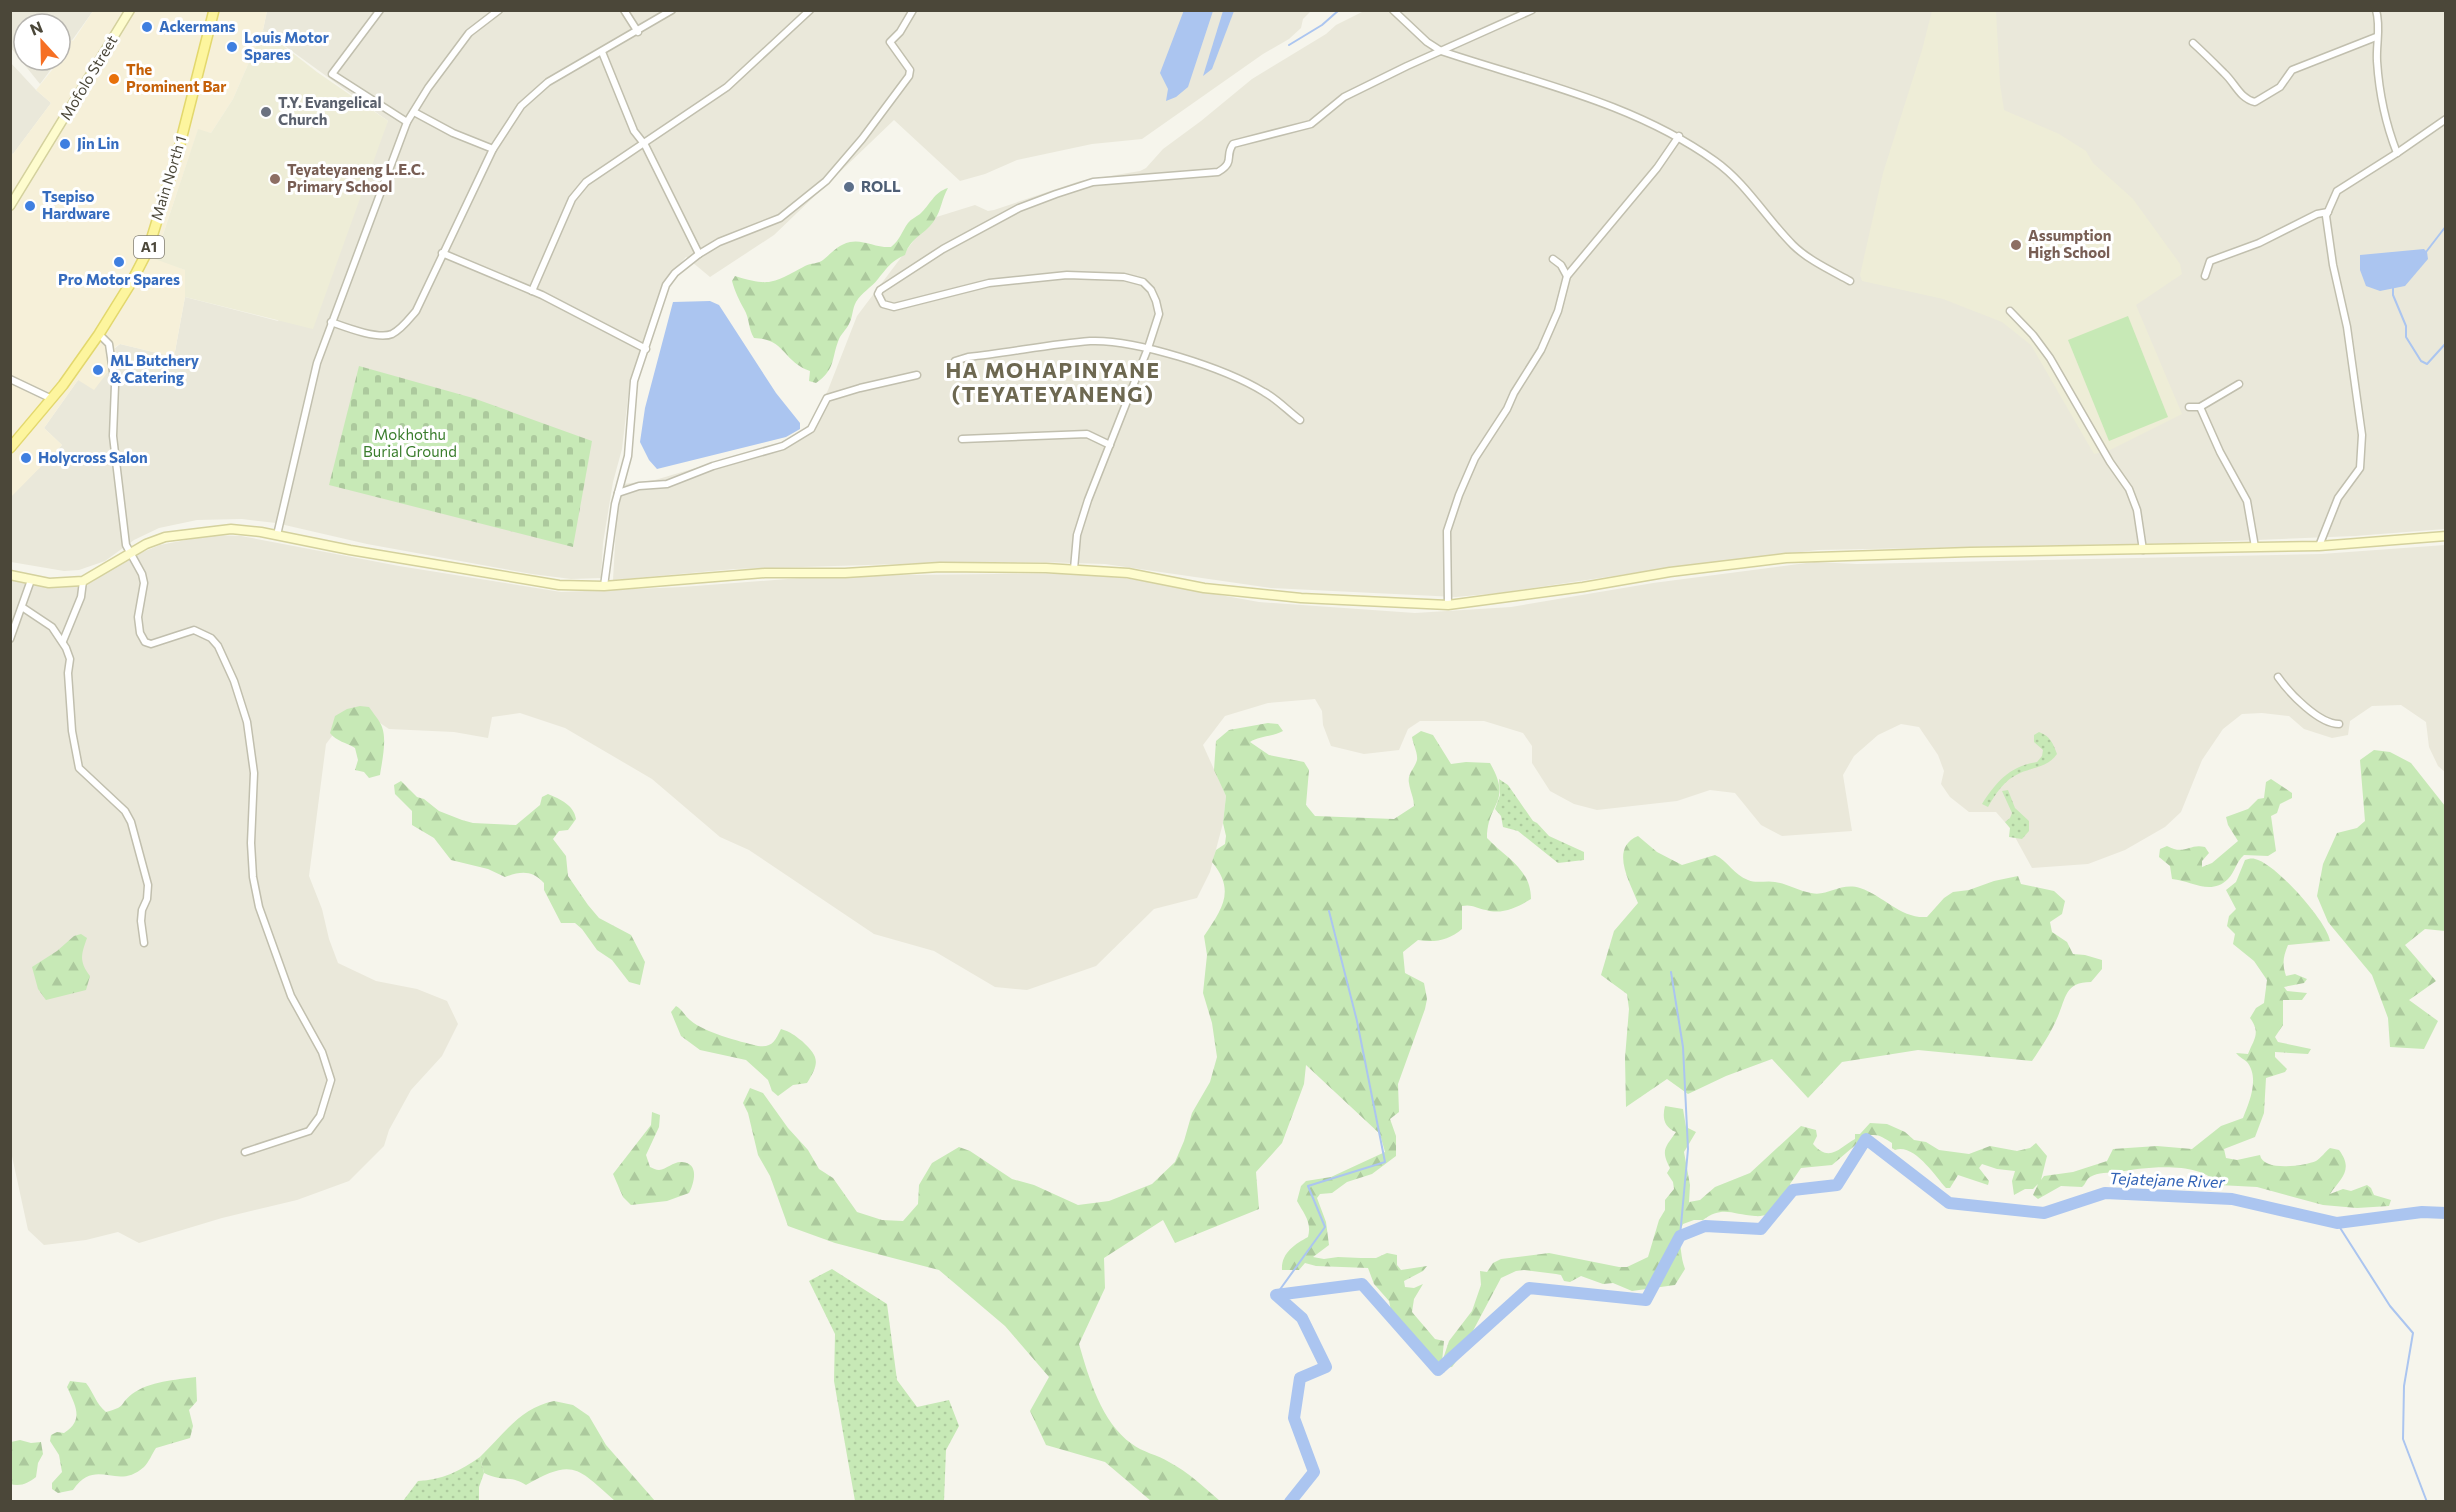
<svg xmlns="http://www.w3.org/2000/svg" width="2456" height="1512" font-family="Commissioner,sans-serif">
<defs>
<pattern id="grass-dots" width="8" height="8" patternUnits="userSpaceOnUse" patternTransform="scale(1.5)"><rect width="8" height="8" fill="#c7e9b6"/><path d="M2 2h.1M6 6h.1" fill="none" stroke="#acc99d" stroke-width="1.8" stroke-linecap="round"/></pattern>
<pattern id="forest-firs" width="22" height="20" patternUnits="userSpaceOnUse" patternTransform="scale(1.5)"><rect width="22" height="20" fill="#c7e9b6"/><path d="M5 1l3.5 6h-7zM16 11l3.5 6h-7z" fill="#acc99d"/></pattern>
<pattern id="cemetery-stones" width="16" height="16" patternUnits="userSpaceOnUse" patternTransform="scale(1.5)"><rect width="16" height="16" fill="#c7e9b6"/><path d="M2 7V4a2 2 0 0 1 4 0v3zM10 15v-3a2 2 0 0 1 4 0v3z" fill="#acc99d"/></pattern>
</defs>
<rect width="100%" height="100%" fill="#f6f5ec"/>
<g fill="#eae8da">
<path d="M10 11H93L60 57V24H24V60H58L40 84 11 48Z"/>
<path d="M267 11H1311L1303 19 1301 28 1289 39 1263 54 1142 139 1092 144 1017 160 985 174 960 181 894 120 774 235 710 277 686 257 664 281 630 380 622 449 613 482 603 543 601 578 571 579 532 574 367 544 276 523 242 519 197 520 159 528 134 540 105 561 79 570 64 571 11 562 10 497 62 445 44 428 78 380 120 344 174 357 185 297 278 321 388 121 263 30Z"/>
<path d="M1364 11H2445V529L2355 536 2180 543 1818 550 1681 566 1499 593 1456 597 1271 588 1105 564 1040 562H964L735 569 613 580 617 510 624 484 655 480 777 444 799 433 812 422 828 390 857 316 930 219 975 205 988 211 994 210 1080 181 1140 171 1146 168 1163 149 1201 121 1252 79 1326 34 1336 25Z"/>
<path d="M10 62 36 90 51 103 13 154 10 153Z"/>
<path d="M212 535 241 536 399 566 561 592 682 587 826 576 1097 573 1259 602 1415 613 1511 607 1653 583 1814 562 1857 564 2321 554 2445 545V772L2438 766 2429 747 2426 722 2401 705 2372 706 2350 721 2348 735 2332 738 2304 729 2289 716 2262 713 2242 714 2223 729 2202 760 2181 812 2165 827 2125 850 2088 864 2032 868 2010 828 1996 812H1969L1950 797 1941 784 1944 771 1938 755 1919 727 1901 724 1878 735 1854 756 1843 775 1852 831 1782 836 1761 825 1735 793 1710 790 1677 801 1597 810 1574 804 1550 791 1532 763V746L1523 733 1484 721H1420L1408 729 1399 750 1364 754 1331 746 1323 725 1322 711 1315 699 1268 703 1225 716 1203 745 1226 796 1223 823 1210 872 1197 898 1154 909 1096 966 1027 990 995 987 934 951 874 934 749 850 720 837 652 779 565 728 520 713 492 717 488 738 454 732 389 729 371 717 344 720 326 744 309 876 322 909 329 939 338 963 376 981 417 989 447 1001 458 1024 442 1056 411 1090 389 1130 384 1146 349 1181 297 1200 222 1218 139 1243 118 1232 86 1240 44 1245 28 1230 10 1147V580L52 588 92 582 123 560 160 545Z"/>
</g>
<path fill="#f6f0d9" d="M93 11H267L263 30 233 99 211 133 198 130 155 258 185 270V297L174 357 120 344 115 347 118 369 107 373 94 390 78 380 44 428 62 445 11 497 10 153 13 154 51 103 36 90 60 60 71 40 73 41Z"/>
<g fill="#eeedd7">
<path d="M1932 11H1996L2000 84 2004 110 2059 134 2086 151 2093 163 2133 199 2180 264 2182 274 2136 305 2182 414 2108 451 2094 454 2031 345 2002 322 1943 299 1862 281 1860 275 1883 173 1922 50Z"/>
<path d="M263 30 317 72 388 121 313 329 185 297V270L155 259 198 129 211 133 233 99Z"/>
</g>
<g fill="url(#grass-dots)">
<path d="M2039 732C2050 736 2053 743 2057 754 2048 767 2034 767 2020 773 2004 780 1996 793 1988 807L1982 804C1996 782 2010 766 2037 762L2042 756 2043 750 2034 742V735Z"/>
<path d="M1499 779 1508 785 1533 821 1537 823 1549 836 1584 852V860L1558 863 1518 831 1503 827 1501 816 1495 809 1500 795Z"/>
<path d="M2008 790 2015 808 2029 821V831L2022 839 2009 837 2010 828 2005 822 2010 818 2012 813 2002 791Z"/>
<path d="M832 1269 887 1304 897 1380 917 1407 949 1400 959 1426 946 1450 944 1501H855L834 1381 835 1334 809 1281Z"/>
<path d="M480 1457 484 1473 479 1487V1501H403L418 1481C442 1480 460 1471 480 1457Z"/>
</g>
<g fill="url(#forest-firs)">
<path d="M948 188C942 198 941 211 935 219 927 234 911 236 905 255 890 262 888 267 878 279 871 288 862 292 856 302 852 309 853 317 849 324 846 330 841 334 839 339 831 359 836 369 816 383L809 381 810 371C782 361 786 339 754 338 748 329 750 319 744 309 739 300 735 292 732 281L735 276C771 287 773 283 805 266 811 263 818 264 823 260 832 253 837 245 850 242 863 239 876 248 891 247 900 240 902 231 908 223 911 219 916 217 920 214 930 205 934 192 948 188Z"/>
<path d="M360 706 369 707C373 713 380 721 382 727 387 740 382 761 380 775L369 778 364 772 355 770 358 760 355 748C346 742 337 742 330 733L335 716 347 709Z"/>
<path d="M1268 723 1278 724 1283 731C1272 737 1259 736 1250 742L1269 755 1304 762 1309 770 1306 805 1315 816 1394 819 1414 806C1414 798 1410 791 1409 783 1407 774 1415 768 1417 760 1418 753 1413 744 1412 737L1421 731 1433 735 1451 764 1466 762 1490 763C1513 803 1487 802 1487 838 1506 858 1531 869 1531 899 1518 907 1502 915 1486 910 1476 908 1472 904 1462 906V929C1449 940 1435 943 1418 940L1403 952 1405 973 1424 983 1427 999 1425 1009 1398 1084 1399 1112 1390 1119 1396 1136V1156L1372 1174 1347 1182 1332 1193 1320 1194 1317 1198 1326 1222 1329 1245 1313 1257 1324 1259 1338 1257 1361 1258H1376L1387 1253 1397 1255V1265L1401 1270 1427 1266 1423 1271 1404 1281 1405 1287 1414 1288 1423 1284 1414 1299 1412 1312 1435 1339 1444 1341 1442 1362 1449 1341 1472 1311 1481 1285 1480 1271 1487 1272 1493 1263 1501 1259 1549 1253 1619 1267H1627L1648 1257 1659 1220 1665 1210V1200L1674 1189 1673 1182 1667 1173 1670 1168C1660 1149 1666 1147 1676 1132 1664 1127 1662 1118 1665 1106L1683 1109 1686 1127 1696 1132 1684 1152 1690 1185 1689 1202 1700 1200 1715 1187 1750 1173 1801 1126 1816 1130 1817 1136 1813 1144C1830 1164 1841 1146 1855 1139V1134H1860L1870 1123 1887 1124 1905 1132 1914 1140 1926 1142 1939 1150 1969 1154 1990 1146 2017 1151 2030 1148 2036 1143 2047 1156 2041 1180 2044 1176 2073 1172 2107 1161 2113 1149 2157 1146 2192 1149 2221 1126 2243 1118C2249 1103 2260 1078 2247 1062 2244 1059 2239 1057 2236 1053L2248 1054C2254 1039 2261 1033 2250 1018L2256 1008 2264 1003 2267 980 2254 961 2233 944 2235 934 2227 926 2229 916 2236 909 2226 890 2236 882 2245 860C2248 859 2252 858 2255 859 2275 863 2327 921 2330 941L2288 945C2283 957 2282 964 2286 976L2295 974 2307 979 2304 983 2284 987 2287 991 2307 993 2302 1000H2283V1025L2275 1037 2278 1042 2311 1049 2308 1054 2275 1052V1057L2287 1069 2285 1072 2266 1078 2264 1113 2255 1137 2224 1149 2226 1158 2237 1160 2260 1155C2263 1172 2304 1166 2316 1161 2321 1158 2325 1152 2330 1148L2339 1150C2354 1170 2341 1178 2330 1194L2343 1189 2351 1191 2367 1185 2371 1188 2374 1195 2391 1200 2389 1206 2357 1208 2323 1205 2257 1187 2219 1185C2200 1160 2145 1167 2118 1172 2109 1173 2098 1172 2090 1177 2086 1179 2086 1184 2082 1187L2061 1186 2038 1199 2033 1195 2038 1184 2033 1189H2025L2014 1195 2012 1181 2015 1171 1997 1169 1982 1164 1979 1168 1989 1181 1988 1185 1958 1175 1950 1188H1946C1935 1176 1914 1143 1895 1150L1892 1148V1143C1882 1137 1878 1133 1866 1136L1832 1165 1801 1168 1790 1184C1793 1195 1786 1203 1780 1211 1772 1213 1763 1217 1755 1216 1733 1215 1723 1205 1703 1220H1694L1683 1224 1678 1236C1682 1248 1680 1255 1685 1269L1675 1285 1632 1291 1613 1283 1603 1284 1581 1276 1570 1282 1564 1281 1561 1275 1556 1274 1524 1270 1516 1271 1501 1278 1458 1359 1452 1367 1443 1368 1445 1372 1436 1374 1402 1334 1398 1319 1392 1315 1389 1301 1374 1284 1368 1268 1316 1266 1305 1263 1299 1270H1282C1281 1253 1295 1244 1308 1237 1312 1222 1304 1214 1297 1201L1301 1186 1306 1181 1331 1177 1385 1152 1380 1134 1306 1065 1304 1084 1282 1143 1256 1172 1259 1209 1175 1243 1163 1220 1104 1258 1105 1288 1079 1344C1089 1378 1101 1422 1132 1444 1142 1452 1158 1455 1169 1462 1188 1472 1204 1487 1220 1501H1151L1105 1462 1046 1445 1030 1411 1049 1377 1005 1326 939 1270 835 1243 788 1226 770 1176 758 1155 748 1113 743 1103 750 1088 763 1093 788 1128 808 1150 819 1169 833 1178 857 1212 882 1220 903 1221 918 1204 919 1185 932 1163 959 1147 970 1151 1012 1179 1034 1185 1078 1205 1109 1201 1152 1184 1175 1162 1184 1141 1192 1113 1210 1082 1217 1057 1212 1023 1203 993 1207 955 1204 936C1222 909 1236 891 1212 862L1216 850 1225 844 1226 836 1223 823 1226 796 1214 770 1216 741 1229 730Z"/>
<path d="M2374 750 2390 752 2411 763 2445 806V931L2425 929 2405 945 2436 981 2409 1000 2438 1021 2424 1049 2390 1047 2388 1018 2372 975 2328 922 2317 896 2323 864 2337 833 2357 828 2365 821 2360 760Z"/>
<path d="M2271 779 2292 793V798L2280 804 2277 813 2271 816 2276 851 2268 856 2244 855C2236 862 2235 872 2228 879 2211 896 2192 881 2172 879L2170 866 2159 857 2160 849 2167 846C2185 856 2189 843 2205 847L2209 853 2202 861V867L2212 863 2238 841 2228 825 2226 817 2248 809 2258 799 2264 798 2266 782Z"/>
<path d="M401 781 417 797 424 799 439 811 462 820 473 823 516 825 540 805 542 797 548 794C560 799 574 805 576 819L568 830 559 831 553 839 566 856 568 876 588 905 599 918 631 935 645 962 640 985 629 982 612 960 597 950 582 929 575 923H561L544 890V883C532 870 521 871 505 877L488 869 451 860 434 838 412 825V811L395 794 394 785Z"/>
<path d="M1638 836 1657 852 1682 865 1715 855C1728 861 1734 875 1748 880 1757 884 1766 880 1775 882 1788 884 1799 891 1811 893 1828 897 1840 882 1860 888 1884 896 1901 919 1927 917L1944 898 1953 892 1969 890 1994 881 2018 876 2021 884 2054 891 2065 901 2062 914 2050 922 2052 932 2067 942 2073 954 2085 955 2102 960V969L2091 982C2065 982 2066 998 2058 1016 2052 1031 2041 1048 2032 1061L1918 1050 1842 1062 1808 1098 1772 1059 1726 1076 1688 1094 1667 1079 1626 1107 1625 1058 1629 1009 1627 994 1601 975 1614 931 1638 903C1630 882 1609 848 1638 836Z"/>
<path d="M81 934 87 938C81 955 79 961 90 976L86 990 46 1000 38 989 32 967 57 951 74 936Z"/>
<path d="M676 1006C683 1010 684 1015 690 1020 705 1033 738 1041 758 1046 772 1048 775 1041 781 1029 791 1032 794 1035 802 1041 819 1057 820 1062 807 1083L793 1085 778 1096 772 1091 768 1080 746 1060 700 1050 681 1036 671 1012Z"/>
<path d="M652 1112 660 1115 659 1127 646 1155 650 1167C653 1168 656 1170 659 1170 667 1169 674 1161 682 1162 700 1163 694 1184 689 1193L667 1201 631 1205 623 1197 613 1174 651 1125Z"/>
<path d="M196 1377 197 1401 189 1410 193 1426 190 1438 156 1448C152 1454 149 1462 144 1467 116 1492 97 1456 73 1490L58 1493 52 1489V1483L62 1472 59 1455 50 1441 51 1435 57 1432 64 1433C85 1420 75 1405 67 1387L70 1381 86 1383C94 1393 96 1404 106 1412 128 1406 118 1405 132 1394 150 1381 175 1380 196 1377Z"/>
<path d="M554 1401 573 1405 589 1416 606 1445 655 1501H615C577 1467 573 1458 526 1485 511 1475 501 1482 484 1473L480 1457C504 1434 520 1408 554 1401Z"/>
<path d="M20 1440 31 1443 41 1442 43 1454 38 1463 36 1477C28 1483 21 1487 10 1484L11 1442Z"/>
</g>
<path fill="url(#cemetery-stones)" d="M359 366 473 398 592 441 573 547 329 485Z"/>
<path fill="#c7e9b6" d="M2128 316 2168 417 2109 441 2068 340Z"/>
<g fill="#abc5f0">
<path d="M1184 10 1213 11 1188 87 1176 97 1166 101 1168 89 1160 73Z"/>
<path d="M1223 11H1234L1212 69 1203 76Z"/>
<path d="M2424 249 2427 252 2428 259 2405 286 2380 291 2366 286 2360 270V255Z"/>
<path d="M710 301 719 305 776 393 800 423V429L786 437 657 469 649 460 640 442 645 408 673 302Z"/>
</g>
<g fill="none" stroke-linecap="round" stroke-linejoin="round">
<g stroke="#abc5f0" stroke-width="2">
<path d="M1289 45 1322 25 1339 10"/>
<path d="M2426 252 2446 226"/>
<path d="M2393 288V295L2406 326V337L2421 361 2427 364 2446 343"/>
<path d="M1671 972 1683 1047 1688 1149 1680 1236"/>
<path d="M2337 1223 2390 1306 2413 1333 2404 1386 2403 1439 2427 1502"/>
<path d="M1276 1295 1325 1227 1308 1186 1385 1162 1357 1021 1329 911"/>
</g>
<path stroke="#abc5f0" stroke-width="12" d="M1290 1502 1314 1472 1294 1418 1300 1378 1326 1367 1302 1318 1276 1295 1362 1284 1438 1370 1529 1288 1646 1300 1680 1236 1705 1226 1761 1229 1793 1190 1837 1185 1866 1139 1949 1203 2044 1213 2105 1193 2232 1199 2337 1223 2422 1212 2446 1213"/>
<defs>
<g id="minor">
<path d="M380 10 332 74 407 122"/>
<path d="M624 10 638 32"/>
<path d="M1393 10 1427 42 1441 51C1534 82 1634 103 1715 161 1746 183 1766 218 1793 245 1808 260 1832 271 1850 281"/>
<path d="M2376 10C2381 27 2376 44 2377 61 2379 92 2386 125 2397 153"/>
<path d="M2193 43C2204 53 2214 63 2224 73 2235 83 2240 99 2255 102L2280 87 2292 70 2376 37"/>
<path d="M602 52 634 131 645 145 699 254"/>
<path d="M414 112 453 133 493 149"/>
<path d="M442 253 542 295 646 349"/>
<path d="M1553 259 1561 265 1567 276"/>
<path d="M2205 276 2210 261 2259 243 2317 214 2328 212"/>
<path d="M532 291 572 199 586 182 727 87 810 10"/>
<path d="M2010 311 2033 335 2050 358 2110 462 2129 489 2137 510 2143 550"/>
<path d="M331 322C345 327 378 340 392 334 402 329 409 319 416 311L493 149 521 106 548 82 672 10"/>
<path d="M99 334 109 344 115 385 113 436 126 545 142 574 144 583 138 617 140 633 145 642 151 644 194 630 211 638 218 646 234 681 247 722 254 773 251 843 253 877 259 907 291 996 322 1052 331 1080 320 1116 309 1131 245 1152"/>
<path d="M955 361 968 357C1008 353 1050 344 1090 341 1135 339 1225 368 1264 392 1277 399 1288 411 1300 420"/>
<path d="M10 379 52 399"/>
<path d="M2189 407H2200L2239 384"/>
<path d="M2200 407 2220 452 2247 501 2255 547"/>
<path d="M962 439 1087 434 1110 445"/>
<path d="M618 493 639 486 667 484 713 466 783 446 811 429 827 398 860 388 917 375"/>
<path d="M277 535 317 363 407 122 428 88 469 33 499 10"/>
<path d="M2319 546 2338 498 2360 468 2362 435 2347 327 2333 265 2326 216 2337 191 2397 153 2446 119"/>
<path d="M1074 569 1077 535 1088 500 1148 348 1159 314 1156 301 1151 290 1143 282 1124 277 1067 275 989 283 894 307 883 304 878 294 880 290 943 249 1019 208 1056 194 1093 182 1218 172C1236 161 1224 157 1233 144L1311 124 1344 97 1407 66 1532 10"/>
<path d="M604 586 615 504 628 456 634 381 666 285 675 273 699 254 719 242 780 218 826 181 862 139 909 76 910 70 890 42 900 32 913 10"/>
<path d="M1448 605 1447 531 1459 495 1475 458 1507 409 1514 393 1541 350 1558 311 1567 276 1657 168 1679 136"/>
<path d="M22 607 52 627 66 648 70 659 68 673 72 731 79 768 125 811 131 822 148 885 147 899 142 910 141 921 144 943"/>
<path d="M10 639 31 580"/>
<path d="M63 641 81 597 83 581"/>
<path d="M2278 677C2290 694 2319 724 2339 724"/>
</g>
<g id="secondary">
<path d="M10 206 130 10"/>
<path d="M10 575 49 583 83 581 146 544 165 537 231 529 261 532 350 550 559 585 604 586 765 573H845L940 567 1046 568 1128 573 1204 588 1301 598 1448 605 1583 587 1670 572 1786 558 1970 552 2319 546 2446 536"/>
</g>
<path id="primary" d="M10 448 63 385 99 334 132 281 148 250 178 152 214 10"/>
</defs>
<use href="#minor" stroke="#c1bfae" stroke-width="9"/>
<use href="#secondary" stroke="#d4d19d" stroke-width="11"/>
<use href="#primary" stroke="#e3d86d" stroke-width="12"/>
<use href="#minor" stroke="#fff" stroke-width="6"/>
<use href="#secondary" stroke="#fefcce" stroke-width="8"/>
<use href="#primary" stroke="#fdf59e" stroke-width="9"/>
</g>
<g fill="#3f7fe0" stroke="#fff" stroke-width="2">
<circle cx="147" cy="27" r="6"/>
<circle cx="232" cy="47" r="6"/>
<circle cx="65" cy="144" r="6"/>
<circle cx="30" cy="206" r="6"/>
<circle cx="119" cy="262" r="6"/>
<circle cx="98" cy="370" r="6"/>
<circle cx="26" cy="458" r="6"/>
</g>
<circle fill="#e8710a" stroke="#fff" stroke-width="2" cx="114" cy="79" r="6"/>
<circle fill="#6b7280" stroke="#fff" stroke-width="2" cx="266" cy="112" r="6"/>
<g fill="#8d6e63" stroke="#fff" stroke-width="2">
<circle cx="275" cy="179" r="6"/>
<circle cx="2016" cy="245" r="6"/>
</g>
<circle fill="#5c6f8a" stroke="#fff" stroke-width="2" cx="849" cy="187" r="6"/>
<g text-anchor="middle" stroke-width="6" stroke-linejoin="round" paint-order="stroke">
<rect fill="#fff" stroke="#817e74" stroke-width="1.5" x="134" y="236" width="30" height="22" rx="4.5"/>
<g font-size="14" font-weight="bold" fill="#4b4739">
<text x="149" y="252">A1</text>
</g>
<g font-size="15" font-weight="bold" fill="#366cbe" stroke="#fff" text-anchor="start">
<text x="159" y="32">Ackermans</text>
<text x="244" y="43">Louis Motor<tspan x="244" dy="17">Spares</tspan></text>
<text x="77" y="149">Jin Lin</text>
<text x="42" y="202">Tsepiso<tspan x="42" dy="17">Hardware</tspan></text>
<text x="119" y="285" text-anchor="middle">Pro Motor Spares</text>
<text x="110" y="366">ML Butchery<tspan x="110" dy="17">&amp; Catering</tspan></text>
<text x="38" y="463">Holycross Salon</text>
</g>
<g font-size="15" font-weight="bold" fill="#c56008" stroke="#fff" text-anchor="start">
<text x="126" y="75">The<tspan x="126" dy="17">Prominent Bar</tspan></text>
</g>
<g font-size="15" fill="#4b4739" stroke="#fff">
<text transform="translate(89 78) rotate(-59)" y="5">Mofolo Street</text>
<text transform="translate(169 178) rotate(-73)" y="5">Main North 1</text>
</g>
<g font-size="15" font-weight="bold" fill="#5b616d" stroke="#fff" text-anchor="start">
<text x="278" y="108">T.Y. Evangelical<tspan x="278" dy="17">Church</tspan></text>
</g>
<g font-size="15" font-weight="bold" fill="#785e54" stroke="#fff" text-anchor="start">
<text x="287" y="175">Teyateyaneng L.E.C.<tspan x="287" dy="17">Primary School</tspan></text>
<text x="2028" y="241">Assumption<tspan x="2028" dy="17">High School</tspan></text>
</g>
<g font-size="15" font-weight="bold" fill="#4e5e75" stroke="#fff" text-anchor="start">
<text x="861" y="192">ROLL</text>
</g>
<g font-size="15" fill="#3a7d2c" stroke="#fff">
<text x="410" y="440">Mokhothu<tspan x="410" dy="17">Burial Ground</tspan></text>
</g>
<g font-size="16" font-style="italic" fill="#3263b6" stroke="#fff">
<text transform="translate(2167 1180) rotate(2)" y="6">Tejatejane River</text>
</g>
<g font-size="21" font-weight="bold" letter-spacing="1.5" fill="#6d6851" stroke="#fff">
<text x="1053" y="378">HA MOHAPINYANE<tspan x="1053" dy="24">(TEYATEYANENG)</tspan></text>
</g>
</g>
<rect width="2456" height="1512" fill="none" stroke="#4b4739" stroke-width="24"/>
<g transform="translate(42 42) rotate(338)"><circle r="28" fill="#ffffff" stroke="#b7b5b0" stroke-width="1.5"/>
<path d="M0-4.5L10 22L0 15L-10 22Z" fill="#f66f23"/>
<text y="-9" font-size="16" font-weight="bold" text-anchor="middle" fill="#4b4739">N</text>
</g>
</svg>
